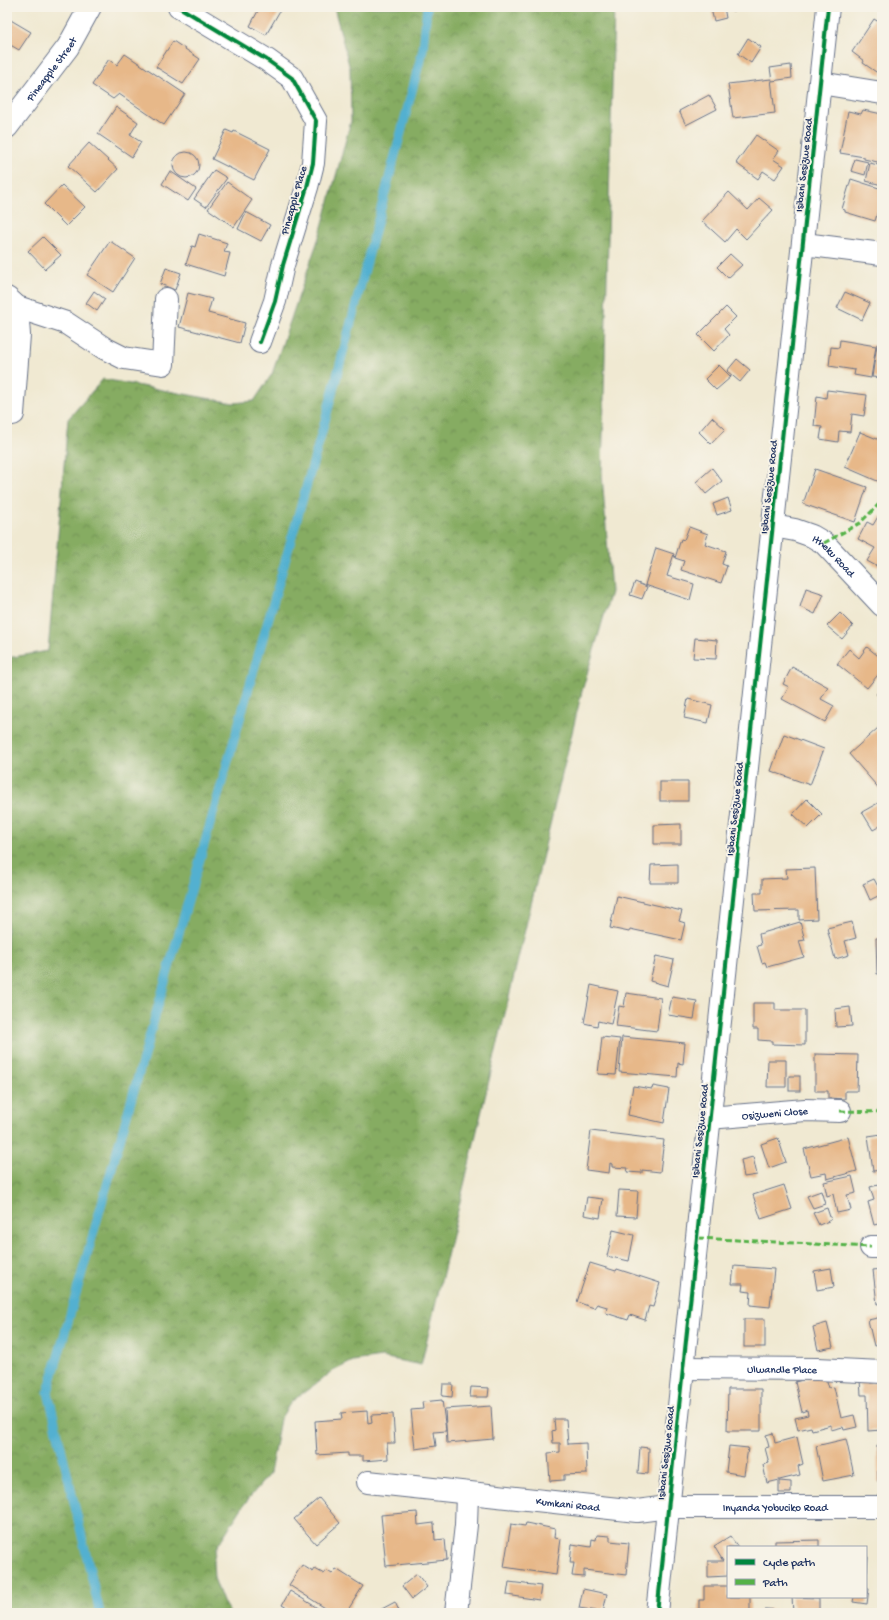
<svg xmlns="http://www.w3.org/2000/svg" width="889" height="1620" font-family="'Gochi Hand',sans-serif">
<defs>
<pattern id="forest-crowns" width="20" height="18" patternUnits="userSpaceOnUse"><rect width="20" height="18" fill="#86ac62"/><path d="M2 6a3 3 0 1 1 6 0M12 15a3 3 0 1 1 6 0" fill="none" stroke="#6d8c54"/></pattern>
</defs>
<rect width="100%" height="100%" fill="#f7f3e8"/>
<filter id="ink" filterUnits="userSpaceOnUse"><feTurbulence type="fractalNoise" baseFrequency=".025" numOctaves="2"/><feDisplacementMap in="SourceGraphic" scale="8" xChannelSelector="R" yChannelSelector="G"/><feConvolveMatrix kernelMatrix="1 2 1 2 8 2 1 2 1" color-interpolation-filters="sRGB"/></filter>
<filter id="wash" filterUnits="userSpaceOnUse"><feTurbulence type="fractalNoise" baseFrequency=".012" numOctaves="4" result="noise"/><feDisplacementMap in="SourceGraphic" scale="16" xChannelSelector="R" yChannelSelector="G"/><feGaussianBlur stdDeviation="0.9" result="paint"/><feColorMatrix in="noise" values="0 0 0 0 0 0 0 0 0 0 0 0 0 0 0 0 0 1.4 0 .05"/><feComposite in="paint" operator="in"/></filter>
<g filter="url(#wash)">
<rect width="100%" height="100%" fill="#f0e9d2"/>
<path fill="url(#forest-crowns)" stroke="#506e60" d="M334 7H614L602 474 611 592 582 691 421 1365 382 1357 353 1361 333 1371 291 1402 280 1419 270 1473 245 1503 216 1548 213 1562 214 1578 223 1602 230 1613H7V658L48 651 68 419 103 379 233 403 254 401 272 374 320 234 351 121 350 69Z"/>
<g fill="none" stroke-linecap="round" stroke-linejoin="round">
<path stroke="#52b0d0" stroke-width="9" d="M100 1613 48 1392 325 421 423 49 427 7"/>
</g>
<g id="blocks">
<g fill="#e7b889">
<path d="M260 7H282L266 35 250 26Z"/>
<path d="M724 7 726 18 714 21 711 9Z"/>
<path d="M731 7H747V9L732 11Z"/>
<path d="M9 19 31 32 19 50 7 43V23Z"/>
<path d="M874 19 882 24V76L863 63 864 61 852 52Z"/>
<path d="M748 38 761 47 751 63 738 54Z"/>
<path d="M173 41 200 59 183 84 156 67Z"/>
<path d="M125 54 185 94 164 125 119 94 113 99 92 85 109 59 117 65Z"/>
<path d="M791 65 792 78 772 81 770 68Z"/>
<path d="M771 79 775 113 733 118 728 84Z"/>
<path d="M709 95 717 109 686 125 679 111Z"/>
<path d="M116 107 138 122 130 135 141 142 132 157 98 134Z"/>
<path d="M863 110 882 114V163L864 159V157L840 153 848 111 861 114Z"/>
<path d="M226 130 233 133 234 131 270 149 254 180 212 159Z"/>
<path d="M756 135 779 151 773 159 784 166 775 179 763 171 758 179 736 163Z"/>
<path d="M89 143 118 169 97 192 68 166Z"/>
<circle cx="186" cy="165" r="13"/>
<path d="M855 159 868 162 865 175 851 171Z"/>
<path d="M870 163 882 166V185L866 181Z"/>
<path d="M214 170 227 178 206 207 194 199Z"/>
<path d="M170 171 196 189 188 201 162 184Z"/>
<path d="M851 179 882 189V196L875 221 845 212V210L842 209Z"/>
<path d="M227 182 252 200 234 227 208 209Z"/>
<path d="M62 185 85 207 66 226 44 204Z"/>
<path d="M729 192 748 210 759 198 773 210 746 239 736 229 725 242 702 221Z"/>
<path d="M246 212 270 225 261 241 238 229Z"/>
<path d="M199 234 227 243 224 252 230 253 224 276 186 264 192 246 195 247Z"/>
<path d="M43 237 61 255 45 269 28 251Z"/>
<path d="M110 241 135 258 113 292 87 275Z"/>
<path d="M730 254 742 265 728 278 717 267Z"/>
<path d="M166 268 181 273 175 290 160 284Z"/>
<path d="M94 291 105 299 97 311 86 303Z"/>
<path d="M845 292 870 303 862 320 837 308Z"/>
<path d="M188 293 212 299 208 313 245 323 240 343 179 327Z"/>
<path d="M726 307 736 317 724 329 729 335 714 351 698 335Z"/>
<path d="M840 340 876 346 871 378 854 375 855 370 829 366 831 347 839 348Z"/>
<path d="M877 344H882V378L872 377Z"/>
<path d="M737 359 750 370 740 382 727 371Z"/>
<path d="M719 365 731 377 716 390 705 379Z"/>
<path d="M827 390 867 395 864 416 852 414 850 432 839 431 838 442 820 439 822 427 814 426 817 396 826 398Z"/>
<path d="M712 417 725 429 711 444 699 432Z"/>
<path d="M860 432 882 441V483L845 467Z"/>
<path d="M712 468 722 481 706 494 696 482Z"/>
<path d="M815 469 867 487 855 522 803 504Z"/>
<path d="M728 498 732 510 717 515 713 504Z"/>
<path d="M879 515 882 517V559L878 567 867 561 875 548 858 539 867 522 873 525Z"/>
<path d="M689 527 708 534 705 544 726 551 722 564 727 566 721 583 681 570 684 561 675 558 681 539 684 540Z"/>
<path d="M656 548 674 554 667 576 694 584 690 600 645 585Z"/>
<path d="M635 582 647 587 642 599 630 595Z"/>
<path d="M806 588 824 594 815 614 800 607Z"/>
<path d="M840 613 853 626 842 639 827 626Z"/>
<path d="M695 638 717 640 716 659 693 658Z"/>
<path d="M867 647 882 659V670L867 688 837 664 849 649 859 658Z"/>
<path d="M792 667 828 687 821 699 834 706 825 722 782 699 789 687 783 684Z"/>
<path d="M882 688V700L876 694Z"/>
<path d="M688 699 712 705 708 723 684 718Z"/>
<path d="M878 728 882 733V792L849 754Z"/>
<path d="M784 734 824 749 810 785 771 771Z"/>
<rect x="660" y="782" width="28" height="19"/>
<path d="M807 799 822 814 808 828 793 814Z"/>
<path d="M878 803 882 807V825L873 830 862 812Z"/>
<path d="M681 824V844H654V825Z"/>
<path d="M678 864V883H650L651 865Z"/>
<path d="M815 868 817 919 799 920V910L755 911 754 893H762V879L787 878 786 869Z"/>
<path d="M874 879 882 894 870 900 863 884Z"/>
<path d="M617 896 682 911 679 921 685 923 681 940 630 929 629 932 610 928Z"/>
<path d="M800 922 805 940 799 941 804 957 767 967 765 962 762 963 757 946 761 945 759 934Z"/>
<path d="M852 922 856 938 845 941 849 955 835 959 827 928Z"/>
<path d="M876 938H882V973L877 974Z"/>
<path d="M656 956 674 960 668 986 650 981Z"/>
<path d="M591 985 618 991 611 1024 598 1021 597 1026 584 1023Z"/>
<path d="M626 993 661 998 657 1031 616 1026 619 1006 624 1007Z"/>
<path d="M672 997 697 1001 694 1019 668 1015Z"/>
<path d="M753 1003H775V1010H805V1045L772 1044V1041L758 1040V1029H753Z"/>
<path d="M850 1007 852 1026 836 1027 835 1009Z"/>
<path d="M602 1037 620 1039 616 1075 598 1074Z"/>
<path d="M622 1037 685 1043 683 1064 678 1063 677 1077 619 1072Z"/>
<path d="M815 1054 858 1055 857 1091H845V1099L828 1098V1091H815Z"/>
<path d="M768 1060H786V1087H767Z"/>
<rect x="789" y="1076" width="11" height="15"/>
<path d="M633 1086 652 1089 653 1086 669 1089 664 1123 628 1115Z"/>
<path d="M591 1131 664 1140 660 1172 642 1170V1173L627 1172 628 1168 612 1167V1164L610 1163 609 1173 586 1170Z"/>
<path d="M882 1134V1170L873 1171 868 1136Z"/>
<path d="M848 1137 857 1171 827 1179 826 1173 811 1176 804 1149Z"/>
<path d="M778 1138 786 1162 769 1168 761 1144Z"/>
<path d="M753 1157 757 1175 744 1177 741 1160Z"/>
<path d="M852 1176 856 1193 847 1195 851 1210 837 1213 833 1194 827 1196 824 1182Z"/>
<path d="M882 1184V1223L874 1225 868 1202 874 1200 870 1187Z"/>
<path d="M784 1185 792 1209 761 1219 753 1195Z"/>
<path d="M619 1190 638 1191 636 1217 617 1216Z"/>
<path d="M821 1191 825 1204 813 1208 807 1196Z"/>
<path d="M587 1197 603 1199 600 1218 584 1215Z"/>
<path d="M827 1208 831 1220 819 1225 813 1213Z"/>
<path d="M613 1230 634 1235 629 1261 607 1256Z"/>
<path d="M590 1263 616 1271 617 1269 660 1283 653 1307 649 1306 645 1320 630 1315 628 1320 606 1313 607 1307 597 1304 594 1308 577 1302Z"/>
<path d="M734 1266 774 1269 770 1307 750 1305 751 1292 742 1291 743 1284H732Z"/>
<path d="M831 1268 834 1287 817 1290 814 1271Z"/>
<path d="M882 1269V1303L877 1304 873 1270Z"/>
<path d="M882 1317V1344L874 1346 868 1320Z"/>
<rect x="744" y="1319" width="21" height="28"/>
<path d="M827 1323 833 1347 818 1350 813 1327Z"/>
<path d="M822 1375 826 1378 829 1388 834 1387 841 1418 854 1415 857 1427 844 1430 843 1427 831 1430V1425L812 1430 811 1427 798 1430 795 1418 808 1415 807 1410 802 1412 795 1382Z"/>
<path d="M869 1379 870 1383 882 1382V1430L868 1431 867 1395H861L860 1380Z"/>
<path d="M443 1384H453L452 1397 442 1396Z"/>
<path d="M471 1387 489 1388 488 1397H470Z"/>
<path d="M728 1389H761V1431H727Z"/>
<path d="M442 1400 446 1431 434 1432 436 1446 415 1449 411 1410 423 1409 422 1402Z"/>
<path d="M491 1406 493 1439 447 1443 445 1409Z"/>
<path d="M367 1411 368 1423 372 1422 371 1415 393 1414 395 1443H387L388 1459 363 1461V1456H348V1453L317 1455 315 1421 342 1419 341 1413Z"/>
<path d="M554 1419H566L568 1444 586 1443 587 1474 564 1475V1480L550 1481 548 1453 560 1452V1443H553L552 1431 555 1430Z"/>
<path d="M773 1433 775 1443 797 1437 803 1464 798 1466 800 1475 767 1483 763 1465 769 1463 765 1448 769 1447 766 1435Z"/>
<path d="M846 1439 854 1475 823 1481 816 1446Z"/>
<path d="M882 1445V1482H878L877 1446Z"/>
<path d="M729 1446 748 1448 744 1475 726 1472Z"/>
<path d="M640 1447 649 1448 648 1474 638 1473Z"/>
<path d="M779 1481 791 1482V1493H779Z"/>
<path d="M319 1498 340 1523 316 1544 294 1519Z"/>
<path d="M417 1512 418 1525 434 1523 435 1540 445 1539 447 1560 386 1566 381 1515Z"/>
<path d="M526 1523 555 1529 554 1538 561 1539 556 1575 504 1567 511 1524 525 1526Z"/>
<path d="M597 1535 610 1536V1541L629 1543 626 1575 584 1570V1577L572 1576 574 1563H570L572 1544 591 1547 592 1539 596 1540Z"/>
<path d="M730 1536 738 1547H728V1576L708 1577V1561H723L714 1546Z"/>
<path d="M819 1540V1547H775V1541Z"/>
<path d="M866 1557H868L867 1571H866Z"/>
<path d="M302 1565 313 1572 315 1569 324 1574 326 1570 332 1574 336 1569 363 1586 346 1613H333L289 1585Z"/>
<path d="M417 1574 427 1587 412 1599 402 1586Z"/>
<path d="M509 1582 541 1586 539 1600 507 1595Z"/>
<path d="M704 1586H728V1597H750V1613H692L693 1611H699V1600H704Z"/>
<path d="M866 1588H869L867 1604 853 1602 854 1597H866Z"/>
<path d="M583 1589 607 1594 603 1612 579 1608Z"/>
<path d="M290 1591 319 1609 317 1613H295L282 1605Z"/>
<path d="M792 1597 819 1598V1612L793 1613Z"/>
<path d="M395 1602 400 1613H377L376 1612Z"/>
<path d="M766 1609 778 1610V1613H766Z"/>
</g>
</g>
</g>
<g filter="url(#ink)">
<use href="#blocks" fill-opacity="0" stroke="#667087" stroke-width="1"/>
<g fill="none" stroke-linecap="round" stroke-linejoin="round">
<defs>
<g id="minor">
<path d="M179 7 267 60 292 78 316 121 313 163 307 187 283 265 275 301 260 342"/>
<path d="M820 83 882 93"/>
<path id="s1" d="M7 127 68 47 90 7"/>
<path d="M804 244 882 254"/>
<path d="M7 298 17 307 66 323 104 348 124 358 163 364 166 299"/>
<path d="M13 414 19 335 17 307"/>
<path id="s2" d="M773 526 795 530 812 536 824 543 882 605"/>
<path id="s3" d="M709 1118 805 1110 840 1111"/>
<path d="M871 1247H882"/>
<path id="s4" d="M683 1368 817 1369 882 1372"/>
<path id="s5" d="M368 1482 637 1511 668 1507H882"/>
<path d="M456 1613 466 1525 467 1494"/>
<path d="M657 1613 828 7"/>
</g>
</defs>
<use href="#minor" stroke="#667087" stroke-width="24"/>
<use href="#minor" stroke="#fff" stroke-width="22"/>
<g stroke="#55b248" stroke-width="3" stroke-dasharray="6 3" stroke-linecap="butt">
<path d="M824 543 860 523 882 501"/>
<path d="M840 1111 882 1112"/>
<path d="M698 1238 871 1247"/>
</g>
<defs>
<g id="cycleway">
<path d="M179 7 267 60 292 78 316 121 313 163 307 187 283 265 275 301 260 342"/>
<path d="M657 1613 828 7"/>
</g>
</defs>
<use href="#cycleway" stroke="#f7f3e8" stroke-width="6"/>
<use href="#cycleway" stroke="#00873e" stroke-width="4"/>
</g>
</g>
<g text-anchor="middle" stroke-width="4" stroke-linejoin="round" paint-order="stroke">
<g font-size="11" fill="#1b2f5e" stroke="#f7f3e8">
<text dy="4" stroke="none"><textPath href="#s1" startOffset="73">Pineapple Street</textPath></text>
<text transform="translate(803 165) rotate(-84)" y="4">Isibani Sesizwe Road</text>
<text transform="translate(293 200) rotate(-74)" y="4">Pineapple Place</text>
<text transform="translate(768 487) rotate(-84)" y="4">Isibani Sesizwe Road</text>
<text dy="4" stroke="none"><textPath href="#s2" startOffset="70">Itheku Road</textPath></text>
<text transform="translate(734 809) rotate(-84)" y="4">Isibani Sesizwe Road</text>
<text dy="4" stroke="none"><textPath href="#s3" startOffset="66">Osizweni Close</textPath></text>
<text transform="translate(699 1131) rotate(-84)" y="4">Isibani Sesizwe Road</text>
<text dy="4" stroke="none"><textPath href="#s4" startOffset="99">Ulwandle Place</textPath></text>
<text transform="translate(665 1453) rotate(-84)" y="4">Isibani Sesizwe Road</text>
<text dy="4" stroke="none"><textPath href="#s5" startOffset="201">Kumkani Road</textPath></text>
<text dy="4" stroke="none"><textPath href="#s5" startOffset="409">Inyanda Yobuciko Road</textPath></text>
</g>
</g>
<rect width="889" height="1620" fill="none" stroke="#f7f3e8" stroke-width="24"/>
<rect x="727" y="1546" width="140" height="52" fill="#f7f3e8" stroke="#9fa5b1"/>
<rect x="735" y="1559" width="20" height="6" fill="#00873e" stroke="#9fa5b1"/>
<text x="763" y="1566" font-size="12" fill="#1b2f5e">Cycle path</text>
<rect x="735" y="1579" width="20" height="6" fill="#55b248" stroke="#9fa5b1"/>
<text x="763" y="1586" font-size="12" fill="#1b2f5e">Path</text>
</svg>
